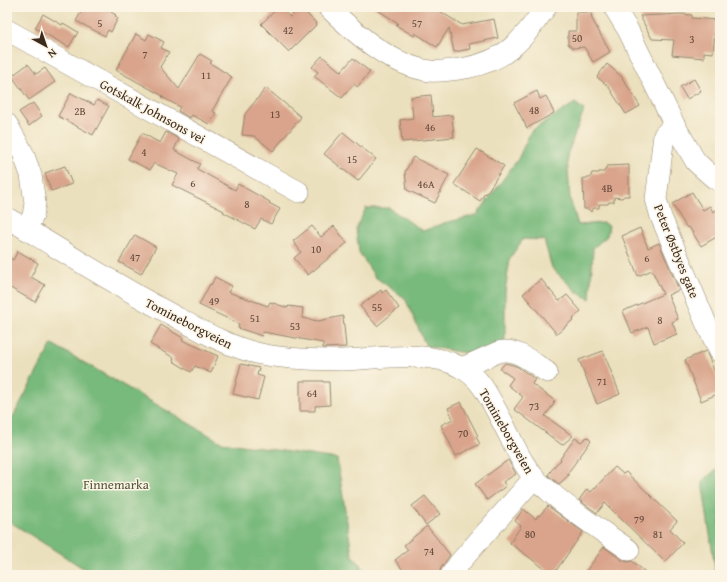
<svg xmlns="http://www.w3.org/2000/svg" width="727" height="582" font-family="'Gentium Book Plus',serif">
<rect width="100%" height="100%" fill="#fcf5e5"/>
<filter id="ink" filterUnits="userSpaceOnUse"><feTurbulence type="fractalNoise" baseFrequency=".025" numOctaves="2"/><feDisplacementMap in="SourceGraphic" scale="8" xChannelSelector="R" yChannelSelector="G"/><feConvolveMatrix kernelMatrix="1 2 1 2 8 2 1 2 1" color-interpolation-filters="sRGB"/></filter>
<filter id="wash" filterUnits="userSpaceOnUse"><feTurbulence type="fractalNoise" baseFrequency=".012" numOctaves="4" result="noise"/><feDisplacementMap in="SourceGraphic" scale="16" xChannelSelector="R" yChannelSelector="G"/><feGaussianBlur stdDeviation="0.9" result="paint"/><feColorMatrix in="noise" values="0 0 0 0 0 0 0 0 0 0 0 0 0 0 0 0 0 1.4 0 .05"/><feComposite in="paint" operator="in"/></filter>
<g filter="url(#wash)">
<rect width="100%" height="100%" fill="#ebe0bd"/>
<g fill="#78b97b" stroke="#5a724c">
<path d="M575 103 584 110 567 155 570 199 578 225 603 223 609 226 607 236 593 248 590 299 577 292 552 268 544 240 523 239 510 258 505 292V342L480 353H465L426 346 405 298 375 277 359 252 356 229 366 208H389L423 231 444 223 477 215 518 159 531 131Z"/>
<path d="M52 344 221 442 337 459 352 554 368 575H94L7 520V428Z"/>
<path d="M720 467V575H713L715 568 702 481Z"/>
</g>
<g id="blocks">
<g fill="#d9a48b">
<path d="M84 7H102L116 15 115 16 118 18 111 32 108 30 105 36 76 21Z"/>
<path d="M279 7 290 17 300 7 317 24 289 52 261 24Z"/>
<path d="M373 7H433L462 25 494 19 498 38 469 44 470 49 454 52 449 28 437 47 415 33 414 36 396 25 398 23Z"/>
<path d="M576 12H591L592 19 610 52 593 62 584 47 573 48 568 44V31H576Z"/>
<path d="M43 14 62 25 63 23 78 32 69 47 35 28Z"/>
<path d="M681 14 692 15V18L716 20 713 53 704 52V58L672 55 674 40 652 39 640 16Z"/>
<path d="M136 34 146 40 149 34 164 42 161 48 169 52 160 67 179 89 200 54 212 61 210 63 232 77 212 111 216 113 209 124 192 115 190 118 178 111 180 107 162 97 163 96 116 70Z"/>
<path d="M322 56 341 72 353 58 370 72 357 87 354 84 342 98 314 76 318 72 312 67Z"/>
<path d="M28 64 36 74 45 68 55 82 29 100 12 76Z"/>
<path d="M607 64 621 76 640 106 626 114 608 86 597 77Z"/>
<path d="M694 79 701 91 687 99 680 87Z"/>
<path d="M266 88 301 117 273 151 254 136 242 135 245 114Z"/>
<path d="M537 91 540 99 546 96 554 113 527 128 514 103Z"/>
<path d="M71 93 94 105 97 100 109 106 93 135 58 116Z"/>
<path d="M431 95 433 117 452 115 454 137 402 142 400 120 413 118 411 97Z"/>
<path d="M33 103 42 116 29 126 19 112Z"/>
<path d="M166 132 179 139 174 150 200 164 197 169 235 190 238 184 270 202 269 203 280 209 271 224 261 219 255 229 223 212 224 211 172 185 178 174 154 163 150 170 128 159 142 133 160 143Z"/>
<path d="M343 132 376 159 358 181 324 154Z"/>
<path d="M477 149 504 166 486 194 485 193 480 201 454 184Z"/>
<path d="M413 157 449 175 435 203 407 190 405 172Z"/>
<path d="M629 165V196H624L622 198 614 197V202H609L608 204H599V208H594L591 212 588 209H584L583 178H590L592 173H599V172H604L607 166Z"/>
<path d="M65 166 72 184 51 191 45 173Z"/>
<path d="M692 192 703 210 710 206 713 212 720 208V235L701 246 689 227 687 228 672 204Z"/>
<path d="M312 226 321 237 334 226 347 243 308 275 294 258 301 252 293 241Z"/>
<path d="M640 228 648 248 659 243 679 290 668 295 678 319 672 322 677 334 654 343 648 327 632 333 623 311 663 294 652 270 638 276 622 236Z"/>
<path d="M135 235 156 247 141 274 119 262Z"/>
<path d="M18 251 38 263 31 277 45 285 35 302 7 286V256L13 260Z"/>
<path d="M215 277 232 286 228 292 268 306 270 302 288 308V306L303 308 302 318 318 321 343 316 346 347 323 348V343L263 332 262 336 238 328 239 324 199 305 210 284 211 285Z"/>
<path d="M541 279 559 301 567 295 581 311 573 318 574 319 557 334 523 294Z"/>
<path d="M381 290 382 293 386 290 399 308 377 326 360 306Z"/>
<path d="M161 325 183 338 182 340 218 356 211 373 195 366 191 372 173 361 174 358 150 344Z"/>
<path d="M603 351 620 394 597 404 579 360Z"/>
<path d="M706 351 720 384V393L701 401 685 360Z"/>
<path d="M505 363 513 365 518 367 535 379 532 384 555 401 553 403 554 404 545 416 573 436 562 445 514 409 523 397 508 385 513 378 500 369Z"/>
<path d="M241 364 259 368 257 375 264 377 258 400 233 394Z"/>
<path d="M300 381H323V382H329L330 405 315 406V411H300Z"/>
<path d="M461 402 478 436 476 437 480 444 456 456 441 425 453 419 448 408Z"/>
<path d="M587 437 591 441 567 474 569 475 559 484 548 475 556 464 561 460 560 459 575 438 581 442Z"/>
<path d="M508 460 516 474 503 482 506 486 487 500 475 484Z"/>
<path d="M615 467 623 474 626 472 677 521 670 529 683 543 665 562 605 503 597 513 579 500 587 489 591 492Z"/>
<path d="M425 496 440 514 426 525 412 506Z"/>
<path d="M548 506 583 532 553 575 510 543 521 526 515 521 523 509 536 519 538 515 539 516Z"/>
<path d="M427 526 450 555 441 568 440 571 436 575H407L395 560 408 550 404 545Z"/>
<path d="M604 547 622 560 628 562 632 561 649 575H583Z"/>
</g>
</g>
</g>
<g filter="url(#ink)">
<use href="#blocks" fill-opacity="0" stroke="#93856e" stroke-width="1"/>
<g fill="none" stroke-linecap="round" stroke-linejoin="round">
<defs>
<g id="street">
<path d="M328 7C356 34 390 65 430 71 442 72 454 70 466 68 481 65 498 59 510 49 525 37 535 22 546 7"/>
<path d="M614 7 628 30 675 126 696 162 714 178 720 181"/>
<path d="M7 30 299 192"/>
<path d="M7 124 23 153 31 175 35 203 33 216 26 229"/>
<path d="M675 126 669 130 664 135 656 199 661 217 706 323 720 352"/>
<path d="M7 218 26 229C75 259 125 290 176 317 203 332 235 350 266 355 291 359 317 360 342 360 379 359 427 349 460 367 478 376 486 391 495 408 500 417 505 427 510 437 517 451 523 465 534 477 538 483 545 487 550 492 574 513 602 531 629 550"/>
<path d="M462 368 498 352C516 347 533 363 547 372"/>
<path d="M451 575 460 562 534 478"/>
</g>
</defs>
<use href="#street" stroke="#93856e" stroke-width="22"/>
<use href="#street" stroke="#fff" stroke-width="21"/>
</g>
</g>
<g text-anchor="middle" stroke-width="3" stroke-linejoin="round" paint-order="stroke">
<g font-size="11" fill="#624839">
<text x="100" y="27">5</text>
<text x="417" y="27">57</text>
<text x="288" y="34">42</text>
<text x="577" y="42">50</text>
<text x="692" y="43">3</text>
<text x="145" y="58">7</text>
<text x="206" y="79">11</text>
<text x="534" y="114">48</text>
<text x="80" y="115">2B</text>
<text x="275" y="118">13</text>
<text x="430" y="131">46</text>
<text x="144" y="156">4</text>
<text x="352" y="163">15</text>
<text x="193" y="187">6</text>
<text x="426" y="188">46A</text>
<text x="607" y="192">4B</text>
<text x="247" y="208">8</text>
<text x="316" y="253">10</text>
<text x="135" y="261">47</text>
<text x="647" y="262">6</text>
<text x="214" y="305">49</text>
<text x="377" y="311">55</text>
<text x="255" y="322">51</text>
<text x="660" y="324">8</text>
<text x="295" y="330">53</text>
<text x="602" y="385">71</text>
<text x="312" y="397">64</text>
<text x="534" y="410">73</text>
<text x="463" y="437">70</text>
<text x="639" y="523">79</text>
<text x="530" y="538">80</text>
<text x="658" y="538">81</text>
<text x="429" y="555">74</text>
</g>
<g font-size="13" fill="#3b2a1e" stroke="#fcf5e5">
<text transform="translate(153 111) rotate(29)" y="5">Gotskalk Johnsons vei</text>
<text transform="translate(677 251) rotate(68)" y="5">Peter Østbyes gate</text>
<text transform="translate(189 323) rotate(27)" y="5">Tomineborgveien</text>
<text transform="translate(507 431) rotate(60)" y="5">Tomineborgveien</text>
</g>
<g font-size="13" fill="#52563b" stroke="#fcf5e5">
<text x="116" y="489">Finnemarka</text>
</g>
</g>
<rect width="727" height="582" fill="none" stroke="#fcf5e5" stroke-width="24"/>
<g transform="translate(46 46) rotate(140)" stroke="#fcf5e5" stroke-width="3" paint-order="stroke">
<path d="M0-3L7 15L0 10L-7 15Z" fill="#3b2a1e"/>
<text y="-6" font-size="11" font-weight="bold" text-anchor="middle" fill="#3b2a1e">N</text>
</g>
</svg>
